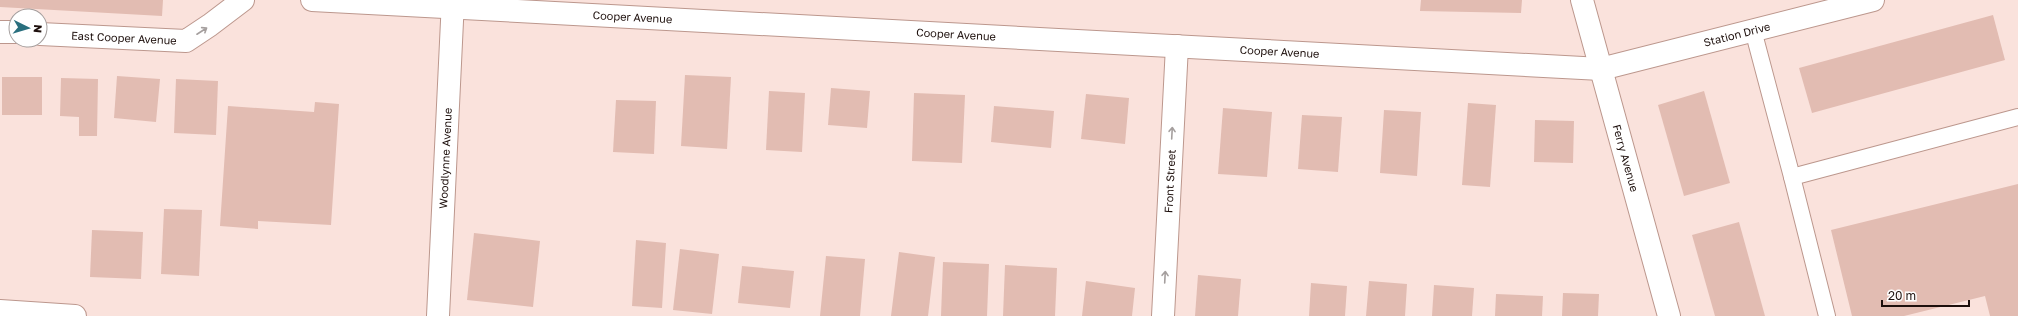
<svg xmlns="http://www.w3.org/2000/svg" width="2018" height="316" font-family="'Golos Text',sans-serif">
<rect width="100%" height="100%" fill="#fae2dc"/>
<g fill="#e2bcb2">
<path d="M0 0H163L162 16 0 7Z"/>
<path d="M1421 0H1522L1521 13 1420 11Z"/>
<path d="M1993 15 2005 60 1812 113 1799 68Z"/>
<path d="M685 75 731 77 727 149 681 146Z"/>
<path d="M117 76 160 79 156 122 114 118Z"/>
<rect x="2" y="77" width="40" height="38"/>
<path d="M61 78 98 79 97 136H79V117L60 116Z"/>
<path d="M176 79 218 81 216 135 174 133Z"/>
<path d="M831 88 870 91 867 128 828 125Z"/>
<path d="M769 91 805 93 802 152 766 150Z"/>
<path d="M1704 91 1730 183 1684 196 1658 105Z"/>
<path d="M914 93 965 95 962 163 912 161Z"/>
<path d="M1086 94 1129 98 1125 144 1081 139Z"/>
<path d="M616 100 656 101 654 154 613 152Z"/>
<path d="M315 102 339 104 331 225 258 221V229L220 226 228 106 314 112Z"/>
<path d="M1468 103 1496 105 1490 187 1462 185Z"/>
<path d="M994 106 1054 111 1051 148 991 142Z"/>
<path d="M1223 108 1272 112 1267 177 1218 174Z"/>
<path d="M1384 110 1421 112 1417 176 1380 173Z"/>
<path d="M1302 115 1342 117 1338 172 1298 169Z"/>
<path d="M1535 120 1574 121 1573 163 1534 162Z"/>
<path d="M2018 184V316H1990L1985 296 1904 316H1852L1831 230Z"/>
<path d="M164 209 202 210 199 276 161 274Z"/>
<path d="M1739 222 1765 316H1715L1692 235Z"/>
<path d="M92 230 143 232 141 279 90 277Z"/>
<path d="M474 233 540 241 533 307 467 300Z"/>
<path d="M636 240 666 243 662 308 632 306Z"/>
<path d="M680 249 719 254 712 314 673 310Z"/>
<path d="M899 252 935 257 928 316H891Z"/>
<path d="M826 256 865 259 860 316H820Z"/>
<path d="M943 262 989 264 987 316H941Z"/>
<path d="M1005 265 1057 268 1055 316H1003Z"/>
<path d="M742 266 794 271 790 308 738 303Z"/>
<path d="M1198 275 1241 279 1238 316H1195Z"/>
<path d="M1086 281 1135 288 1132 316H1082Z"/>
<path d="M1369 281 1407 284 1405 316H1366Z"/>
<path d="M1311 283 1347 286 1345 316H1309Z"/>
<path d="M1434 285 1474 288 1472 316H1432Z"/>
<path d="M1563 293 1599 294 1598 316H1562Z"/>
<path d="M1496 294 1543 296 1542 316H1495Z"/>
</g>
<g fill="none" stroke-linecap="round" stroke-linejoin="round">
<defs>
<g id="lane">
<path d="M1753 30 1792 177 2018 117"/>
<path d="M1792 177 1827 316"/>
</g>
<g id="street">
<path id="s1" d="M312 0 1601 69 1873 0"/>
<path d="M0 32H16"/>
<path id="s2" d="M40 34 186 41 210 25 243 0"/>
<path d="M0 311 75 316"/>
<path id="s3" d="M438 316 453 0"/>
<path id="s4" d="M1163 316 1177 46"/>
</g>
<g id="secondary">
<path id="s5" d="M1582 0 1669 316"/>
</g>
</defs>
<use href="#lane" stroke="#bc978d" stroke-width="18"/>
<use href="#street" stroke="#bc978d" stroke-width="24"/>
<use href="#secondary" stroke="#bc978d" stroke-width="24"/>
<use href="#lane" stroke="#fff" stroke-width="16"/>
<use href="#street" stroke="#fff" stroke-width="22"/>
<use href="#secondary" stroke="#fff" stroke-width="22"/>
</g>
<defs><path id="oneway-shaft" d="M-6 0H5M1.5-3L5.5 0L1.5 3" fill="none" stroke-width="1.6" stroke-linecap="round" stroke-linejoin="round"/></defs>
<g stroke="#a59f9e">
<use href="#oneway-shaft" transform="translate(202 31) rotate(-33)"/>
<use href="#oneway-shaft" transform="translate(1172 133) rotate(-87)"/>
<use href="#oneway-shaft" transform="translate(1165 277) rotate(-87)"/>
</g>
<g text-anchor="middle" stroke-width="3" stroke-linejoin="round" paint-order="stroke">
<g font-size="11" fill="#1d0f0c" stroke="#fff">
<text dy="4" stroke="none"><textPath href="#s1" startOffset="321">Cooper Avenue</textPath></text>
<text dy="4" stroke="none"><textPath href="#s1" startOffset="645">Cooper Avenue</textPath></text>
<text dy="4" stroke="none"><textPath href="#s1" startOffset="1431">Station Drive</textPath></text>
<text dy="4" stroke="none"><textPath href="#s2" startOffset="84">East Cooper Avenue</textPath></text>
<text dy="4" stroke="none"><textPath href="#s1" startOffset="969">Cooper Avenue</textPath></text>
<text dy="4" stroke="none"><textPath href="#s3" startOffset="158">Woodlynne Avenue</textPath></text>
<text dy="4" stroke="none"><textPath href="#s5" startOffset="164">Ferry Avenue</textPath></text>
<text dy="4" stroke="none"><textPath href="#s4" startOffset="135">Front Street</textPath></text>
</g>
</g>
<g transform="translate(28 28) rotate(95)"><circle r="19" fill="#ffffff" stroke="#a59f9e"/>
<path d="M0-3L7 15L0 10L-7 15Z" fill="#296f7e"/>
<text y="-6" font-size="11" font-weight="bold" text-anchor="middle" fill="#1d0f0c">N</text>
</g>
<path d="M1882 300v6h87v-6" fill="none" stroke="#1d0f0c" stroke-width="2"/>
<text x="1888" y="300" font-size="12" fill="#1d0f0c" stroke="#ffffff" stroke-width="3" paint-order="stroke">20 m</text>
</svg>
